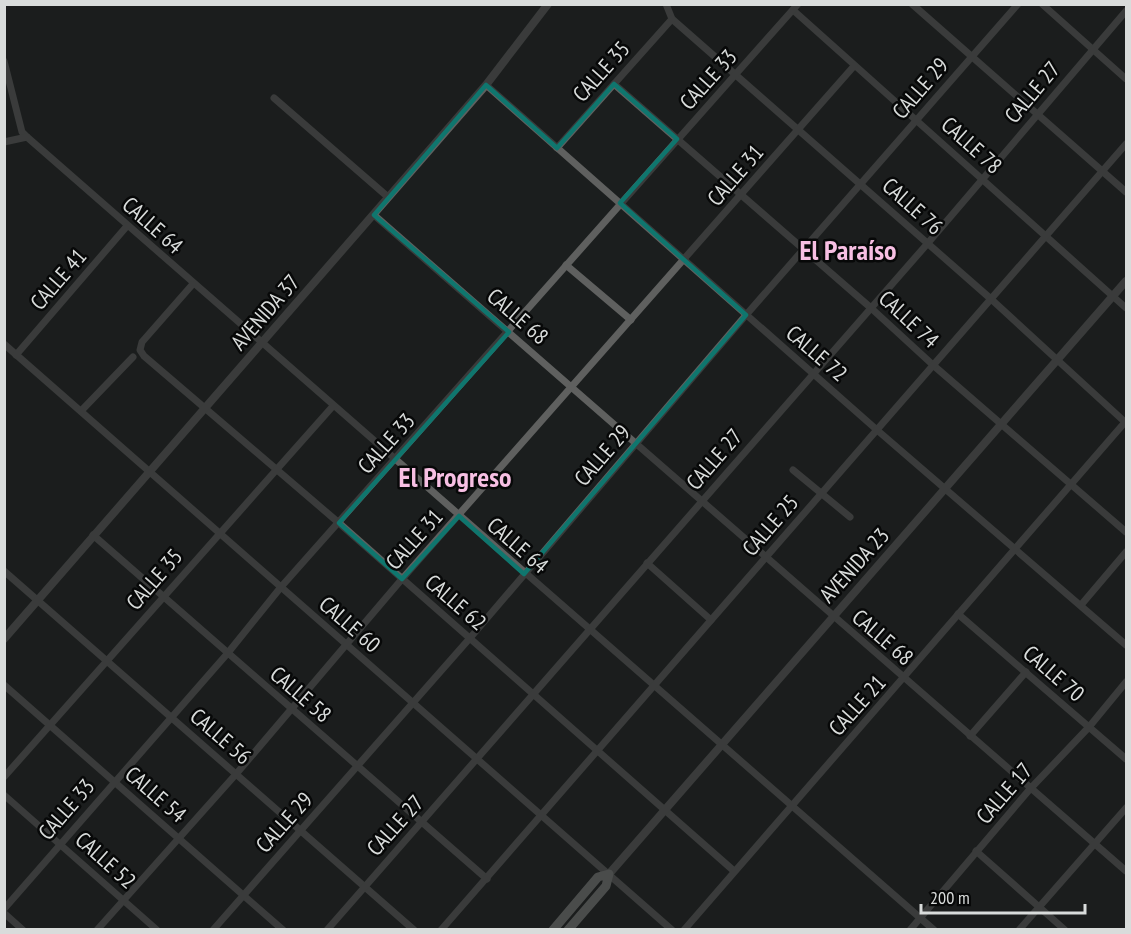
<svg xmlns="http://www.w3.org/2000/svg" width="1131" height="934" font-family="'PT Sans Narrow',sans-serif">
<rect width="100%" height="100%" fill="#1b1e1e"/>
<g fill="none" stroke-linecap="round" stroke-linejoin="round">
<g stroke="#5f605f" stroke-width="7">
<path d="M666 4 672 19 991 299 1126 423"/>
<path d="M912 4 1126 192"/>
<path d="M1042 4 1126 79"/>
<path d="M793 10 1126 308"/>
<path d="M4 61 22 132 27 137 934 930"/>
<path d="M614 84 871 308 933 365 1126 532"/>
<path d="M486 85 877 430 1126 645"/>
<path d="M274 98 388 197"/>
<path d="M4 142 27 137"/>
<path d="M557 148 672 19"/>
<path d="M374 215 1126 871"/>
<path d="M566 265 631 320"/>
<path d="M192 285 142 342 140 350 144 356 339 523 734 871"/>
<path d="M4 344 672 930"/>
<path d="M16 355 127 226"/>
<path d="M81 411 133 357"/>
<path d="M793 470 850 517"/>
<path d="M93 535 487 879"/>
<path d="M647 563 711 620"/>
<path d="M4 571 414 930"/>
<path d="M1081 605 1126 552"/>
<path d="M958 614 1126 759"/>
<path d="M4 685 283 930"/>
<path d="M970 736 1026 672"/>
<path d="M4 777 333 406"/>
<path d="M4 795 157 930"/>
<path d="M976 851 1065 930"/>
<path d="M4 909 227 654 281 587 798 4"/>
<path d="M4 913 23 930"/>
<path d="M97 930 237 773 402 579 854 66"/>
<path d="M213 930 470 638 746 315 1018 4"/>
<path d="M327 930 928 243 1126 11"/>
<path d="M441 930 1126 144"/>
<path d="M684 930 1126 421"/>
<path d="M910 930 1030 789 1089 727 1126 682"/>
<path d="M1019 930 1126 808"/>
</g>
<g stroke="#5f605f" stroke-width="8">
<path d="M4 639 486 85 548 4"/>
<path d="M609 874 1126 281"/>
</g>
<path stroke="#848684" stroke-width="9" d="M553 930 598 877 609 874 606 886 568 930"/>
</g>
<path d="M0 0H1131V934H0ZM614 84 677 139 620 203 746 315 524 574 459 516 402 579 339 523 509 332 374 215 486 85 557 148Z" fill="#1b1e1e" fill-opacity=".55" fill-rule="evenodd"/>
<path fill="none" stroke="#0f766e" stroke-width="4.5" stroke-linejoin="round" d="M614 84 677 139 620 203 746 315 524 574 459 516 402 579 339 523 509 332 374 215 486 85 557 148Z"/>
<g text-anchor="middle" stroke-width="5" stroke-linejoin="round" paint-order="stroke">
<g font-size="22" fill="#d9dcdb" stroke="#070808">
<text transform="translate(601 71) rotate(-48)" y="8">CALLE 35</text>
<text transform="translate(708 79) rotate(-48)" y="8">CALLE 33</text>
<text transform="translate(920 88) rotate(-49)" y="8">CALLE 29</text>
<text transform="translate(1032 92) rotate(-50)" y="8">CALLE 27</text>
<text transform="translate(972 145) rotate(42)" y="8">CALLE 78</text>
<text transform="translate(735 175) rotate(-49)" y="8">CALLE 31</text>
<text transform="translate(913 206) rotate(42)" y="8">CALLE 76</text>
<text transform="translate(153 225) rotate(42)" y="8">CALLE 64</text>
<text transform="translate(58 279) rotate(-49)" y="8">CALLE 41</text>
<text transform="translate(265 312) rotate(-49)" y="8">AVENIDA 37</text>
<text transform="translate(518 316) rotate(41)" y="8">CALLE 68</text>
<text transform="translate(909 319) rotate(43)" y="8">CALLE 74</text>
<text transform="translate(817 353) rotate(41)" y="8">CALLE 72</text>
<text transform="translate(386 443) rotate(-48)" y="8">CALLE 33</text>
<text transform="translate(602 455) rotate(-49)" y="8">CALLE 29</text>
<text transform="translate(714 459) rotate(-49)" y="8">CALLE 27</text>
<text transform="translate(770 525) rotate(-49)" y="8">CALLE 25</text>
<text transform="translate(414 539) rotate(-48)" y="8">CALLE 31</text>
<text transform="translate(518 545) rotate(41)" y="8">CALLE 64</text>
<text transform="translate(854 565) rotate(-48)" y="8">AVENIDA 23</text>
<text transform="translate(154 579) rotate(-49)" y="8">CALLE 35</text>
<text transform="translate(456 602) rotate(41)" y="8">CALLE 62</text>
<text transform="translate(350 624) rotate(41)" y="8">CALLE 60</text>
<text transform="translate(883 637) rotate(41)" y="8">CALLE 68</text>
<text transform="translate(1054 673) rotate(41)" y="8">CALLE 70</text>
<text transform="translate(301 694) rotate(41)" y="8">CALLE 58</text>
<text transform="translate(857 705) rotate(-48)" y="8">CALLE 21</text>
<text transform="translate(221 736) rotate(41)" y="8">CALLE 56</text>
<text transform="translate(1004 793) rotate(-49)" y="8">CALLE 17</text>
<text transform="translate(156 794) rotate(41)" y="8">CALLE 54</text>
<text transform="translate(66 809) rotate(-49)" y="8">CALLE 33</text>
<text transform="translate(284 822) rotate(-48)" y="8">CALLE 29</text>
<text transform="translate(395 825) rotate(-48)" y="8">CALLE 27</text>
<text transform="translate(106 860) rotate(42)" y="8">CALLE 52</text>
</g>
<g font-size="28" font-weight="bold" fill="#f7bfe3" stroke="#070808">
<text x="848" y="260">El Paraíso</text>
<text x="455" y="487">El Progreso</text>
</g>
</g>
<rect width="1131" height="934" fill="none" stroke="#d9dcdb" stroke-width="12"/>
<path d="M921 904v9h164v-9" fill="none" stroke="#d9dcdb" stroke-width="3"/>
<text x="930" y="904" font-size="18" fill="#d9dcdb" stroke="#070808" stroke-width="4.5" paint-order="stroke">200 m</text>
</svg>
